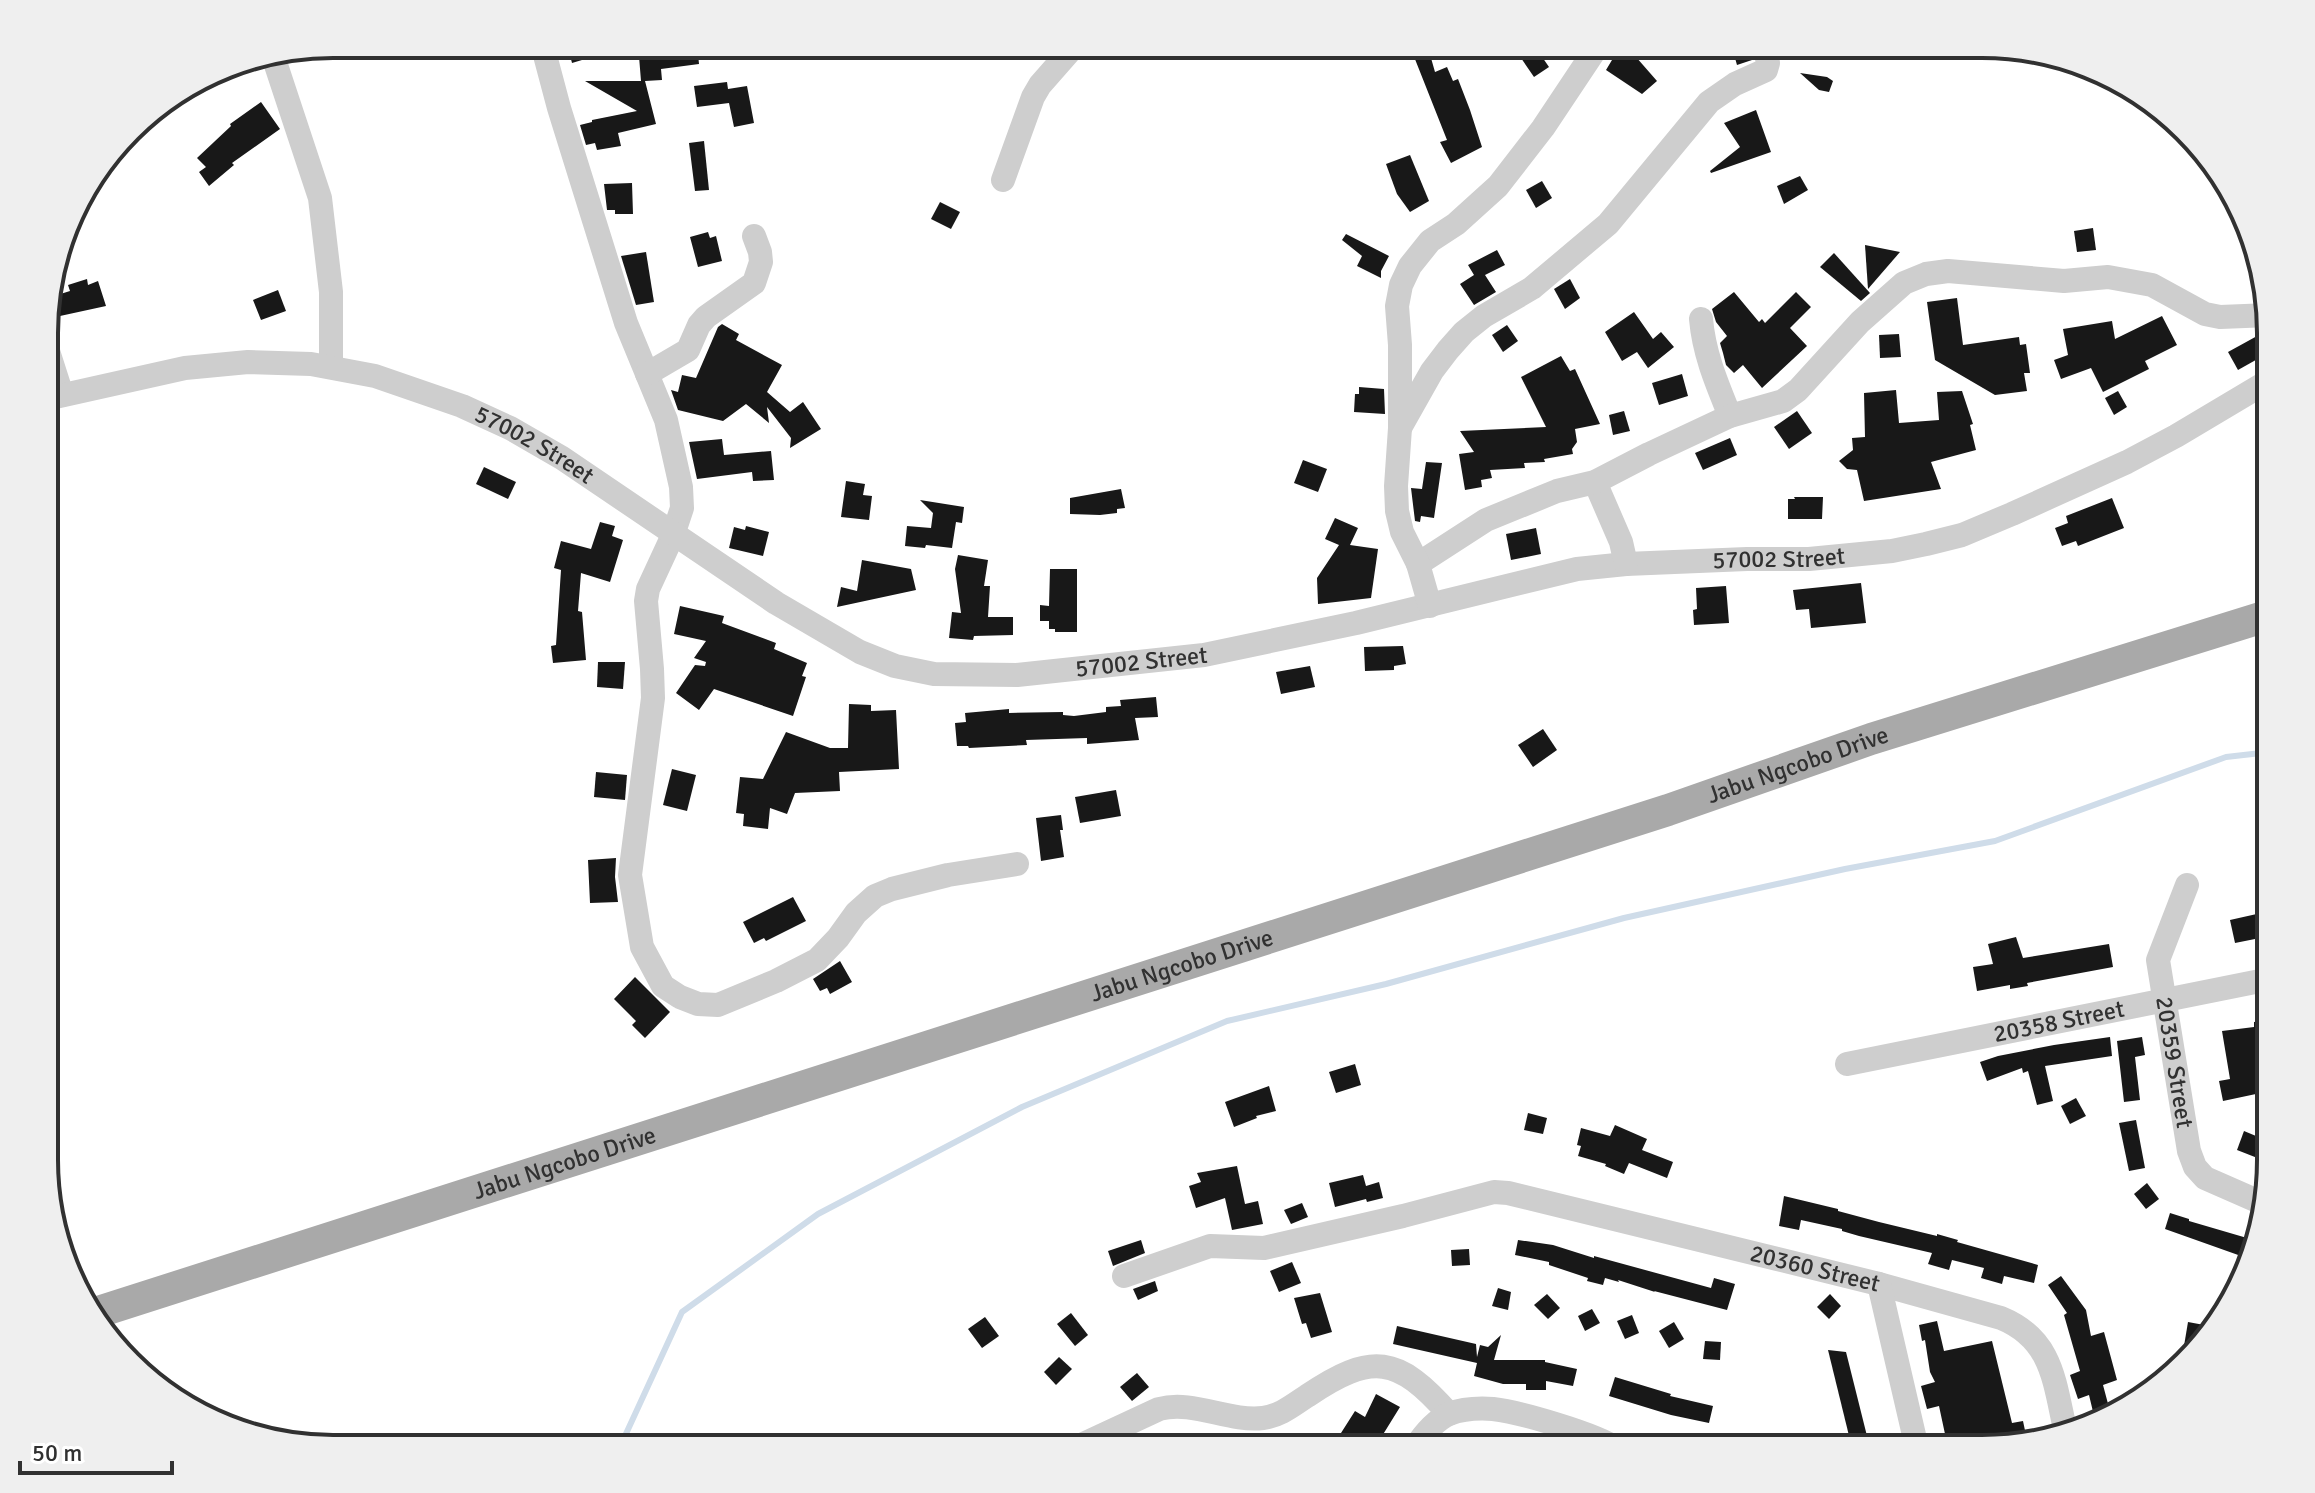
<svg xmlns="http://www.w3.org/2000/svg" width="2315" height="1493" font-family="Signika,sans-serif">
<rect width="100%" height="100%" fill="#fff"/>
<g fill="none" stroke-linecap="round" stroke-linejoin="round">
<path stroke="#cfdce9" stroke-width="6" d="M619 1449 682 1312 818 1214 1022 1107 1227 1021 1386 984 1624 918 1845 869 1995 841 2226 757 2270 752"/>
</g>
<g fill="#181818">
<path d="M567 44H621L622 48 572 63Z"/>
<path d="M638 44H697L699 64 661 69 662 80 645 81 656 124 618 133 621 146 597 150 595 143 586 145 580 125 592 122V120L637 111 585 81H641Z"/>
<path d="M1409 44H1427L1435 72 1447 67 1453 81 1458 79 1470 110 1482 147 1451 163 1440 142 1447 140Z"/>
<path d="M1617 44 1636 57 1657 81 1642 94 1606 70 1612 60 1608 58Z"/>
<path d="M1731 44H1748L1752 60 1737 65Z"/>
<path d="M1536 48 1549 67 1534 77 1521 58Z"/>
<path d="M1800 73 1827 77 1833 81 1829 92 1819 90Z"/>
<path d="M727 82 728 89 747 86 754 123 734 127 729 103 697 107 694 86Z"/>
<path d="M261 102 280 129 232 163 234 165 209 186 199 172 206 167 197 158 231 126 230 124Z"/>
<path d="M1756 110 1771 152 1711 173 1710 171 1740 147 1724 123Z"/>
<path d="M704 141 709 190 695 191 689 143Z"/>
<path d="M1410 155 1429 201 1410 212 1397 194 1386 164Z"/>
<path d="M1800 176 1808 190 1784 204 1777 186Z"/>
<path d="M1542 181 1552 198 1536 208 1526 190Z"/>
<path d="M632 183 633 214H615V210H607L604 184Z"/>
<path d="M940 202 960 212 951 229 931 219Z"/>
<path d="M2093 228 2096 250 2077 252 2074 231Z"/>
<path d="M708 232 710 238 716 236 722 261 698 267 690 237Z"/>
<path d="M1346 234 1389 256 1381 271V278L1357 266 1362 256 1342 240Z"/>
<path d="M1865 245 1900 252 1868 289Z"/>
<path d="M1497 250 1505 265 1485 275 1496 292 1474 305 1460 284 1474 275 1468 265Z"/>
<path d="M646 252 654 302 636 305 621 256Z"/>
<path d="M1834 253 1870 293 1861 301 1820 267Z"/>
<path d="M87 279 88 285 98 281 106 306 60 316 54 296 70 291 68 285Z"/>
<path d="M1570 279 1580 298 1565 309 1554 289Z"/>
<path d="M278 290 286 311 261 320 253 300Z"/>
<path d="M1734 292 1759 322 1762 319 1765 323 1796 292 1811 307 1790 328 1807 346 1762 388 1743 365 1734 373 1726 365 1723 353 1720 343 1727 336 1716 322 1712 309Z"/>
<path d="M1957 298 1963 345 2019 337 2020 345 2026 344 2030 373H2024L2027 391 1995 395 1935 360 1927 302Z"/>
<path d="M1634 312 1653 339 1661 332 1674 347 1648 368 1637 352 1622 361 1605 332Z"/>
<path d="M2162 316 2177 345 2145 361 2149 369 2103 392 2091 368 2061 379 2054 360 2068 355 2063 329 2112 321 2115 339Z"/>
<path d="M722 324 739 334 736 340 782 365 767 392 790 412 803 402 821 429 790 448 791 438 767 407 769 423 746 404 723 421 678 410 671 390 678 392 682 375 696 378 718 327Z"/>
<path d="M1507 325 1518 341 1503 352 1492 335Z"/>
<path d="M2268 330H2270V352L2238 370 2228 352Z"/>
<path d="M1899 334 1901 357 1880 358 1879 335Z"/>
<path d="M1561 356 1570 371 1575 369 1600 424 1575 429 1577 442 1572 449 1573 454 1544 459 1545 462 1524 463 1525 468 1490 470 1492 478 1481 480 1482 487 1465 490 1459 454 1474 452 1460 431 1546 427 1521 377Z"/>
<path d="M1682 374 1688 396 1659 405 1652 383Z"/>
<path d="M1359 387 1384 389 1385 414 1354 412 1355 394H1359Z"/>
<path d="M1896 390 1899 423 1939 420 1937 392 1962 391 1973 424 1970 425 1976 450 1931 462 1941 489 1864 501 1857 470 1847 469 1839 461 1853 450 1852 438 1865 437 1864 393Z"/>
<path d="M2118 391 2127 407 2114 415 2105 398Z"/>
<path d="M1624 411 1630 431 1613 435 1609 415Z"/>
<path d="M1797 411 1812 433 1789 449 1774 427Z"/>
<path d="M1730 438 1737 455 1703 470 1695 453Z"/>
<path d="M722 439 724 455 771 451 774 480 753 481 752 472 697 479 689 442Z"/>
<path d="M1303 460 1327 469 1318 492 1294 483Z"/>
<path d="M1426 462 1442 463 1434 518 1421 516 1420 522 1415 521 1411 488 1422 489Z"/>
<path d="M484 467 516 482 508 499 476 484Z"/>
<path d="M846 481 865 484 863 495 872 496 869 520 841 517Z"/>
<path d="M1121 489 1125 508 1117 509V513L1100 515 1070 514V498Z"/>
<path d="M1794 497H1823L1822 519H1788V499H1795Z"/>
<path d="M2112 498 2124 528 2078 546 2076 541 2062 546 2055 528 2068 523 2066 516Z"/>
<path d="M920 500 964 507 962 523 956 522 952 548 926 545 925 548 905 546 907 526 931 528 933 513Z"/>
<path d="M1335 518 1358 528 1350 545 1378 549 1371 598 1318 604 1317 578 1339 545 1325 539Z"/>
<path d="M600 522 615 526 612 536 623 540 610 582 581 573 578 611 582 612 586 660 553 663 551 646 556 645 561 570 554 568 561 541 591 549Z"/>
<path d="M746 526 769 532 763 556 729 548 734 527 745 530Z"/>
<path d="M1536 528 1541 554 1511 560 1506 534Z"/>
<path d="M958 555 988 560 984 586H990L988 617H1013V635L974 636 973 640 949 638 952 612 961 613 955 569Z"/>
<path d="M862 560 911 569 916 590 837 607 841 587 857 591Z"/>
<path d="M1050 569H1077V632H1055V629H1049V621H1040V605L1049 606Z"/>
<path d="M1861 583 1866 623 1811 628 1809 609 1796 610 1793 590Z"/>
<path d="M1726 586 1729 623 1694 625 1693 610 1697 609 1696 588Z"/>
<path d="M680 606 724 616 722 623 776 643 774 649 807 663 802 676 806 677 793 716 714 689 699 710 676 693 695 665 705 666 706 662 694 658 706 641 674 634Z"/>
<path d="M1403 646 1406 664 1394 666V670L1365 671 1364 647Z"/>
<path d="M598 662H625L623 689 597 687Z"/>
<path d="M1310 666 1315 687 1281 694 1276 672Z"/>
<path d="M1156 697 1158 717 1135 718 1139 740 1087 744V738L1026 740 1027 745 969 748 968 746H957L955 723 966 722 965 713 1009 709V713L1063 712V715L1074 716 1106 712V707L1121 706 1120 700Z"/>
<path d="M849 704 871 705V711L896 710 899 769 839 772 840 791 795 793 787 814 770 808 768 829 743 826 744 814 736 813 740 777 763 779 786 732 830 748H848Z"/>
<path d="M1543 729 1557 750 1533 767 1518 745Z"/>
<path d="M672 769 696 775 687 811 663 805Z"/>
<path d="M596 772 627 775 625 800 594 797Z"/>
<path d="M1116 790 1121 816 1080 823 1075 797Z"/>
<path d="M1061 815 1063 830H1060L1064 857 1041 861 1036 818Z"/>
<path d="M616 858 615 877 618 902 590 903 588 860Z"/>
<path d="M793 897 806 921 766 941 764 938 754 943 743 922Z"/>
<path d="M2270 911V936L2235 943 2230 920Z"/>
<path d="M2016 937 2023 958 2109 944 2113 967 2027 983 2028 986 2010 989V985L1977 991 1973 967 1993 964 1988 944Z"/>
<path d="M840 961 852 982 830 994 827 988 820 991 813 979Z"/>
<path d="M635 977 670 1012 645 1038 632 1025 636 1021 614 999Z"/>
<path d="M2269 1020 2270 1091 2223 1101 2219 1081 2230 1079 2222 1031 2254 1027V1022Z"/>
<path d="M2110 1037 2112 1056 2045 1066 2053 1101 2037 1105 2028 1071 2023 1073 2022 1068 1987 1081 1980 1062 1998 1056 2054 1045Z"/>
<path d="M2142 1037 2145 1055 2135 1057 2140 1100 2124 1102 2117 1041Z"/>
<path d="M1355 1064 1361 1085 1336 1093 1329 1072Z"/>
<path d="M1269 1086 1276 1111 1256 1116 1257 1118 1234 1127 1225 1102Z"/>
<path d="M2076 1098 2086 1116 2070 1124 2061 1106Z"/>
<path d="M1528 1113 1547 1118 1543 1134 1524 1130Z"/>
<path d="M2136 1120 2145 1168 2129 1171 2119 1123Z"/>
<path d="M1615 1125 1647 1139 1642 1150 1673 1162 1667 1178 1629 1163 1624 1174 1605 1166 1606 1164 1578 1156 1581 1146 1577 1145 1581 1128 1610 1136Z"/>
<path d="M2244 1131 2256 1136 2260 1159 2237 1150Z"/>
<path d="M1237 1166 1245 1204 1258 1201 1263 1224 1232 1230 1225 1198 1196 1208 1189 1186 1201 1182 1197 1173Z"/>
<path d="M1363 1175 1366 1186 1379 1182 1383 1198 1367 1202 1366 1199 1335 1207 1329 1183Z"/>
<path d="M2147 1183 2159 1199 2146 1209 2134 1194Z"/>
<path d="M1784 1196 1838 1209V1211L1879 1222 1937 1236V1234L1958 1240 1957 1242 2038 1265 2034 1283 2004 1276 2002 1284 1981 1278 1984 1268 1952 1260 1949 1270 1928 1264 1932 1253 1859 1236 1842 1231V1229L1801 1220 1799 1230 1779 1226Z"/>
<path d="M1302 1203 1308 1217 1291 1224 1284 1210Z"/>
<path d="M2170 1213 2189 1219V1221L2247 1238 2241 1256 2165 1229Z"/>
<path d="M1141 1240 1145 1253 1113 1266 1108 1251Z"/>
<path d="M1518 1240 1553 1245 1594 1258V1256L1711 1288 1714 1278 1735 1284 1727 1310 1654 1291 1655 1292 1618 1280 1619 1282 1605 1278 1603 1285 1587 1281 1588 1278 1549 1265V1262L1515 1255Z"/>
<path d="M1469 1249 1470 1265 1452 1266 1451 1250Z"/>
<path d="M1292 1262 1301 1283 1279 1292 1270 1271Z"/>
<path d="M2061 1276 2086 1310 2091 1336 2104 1332 2117 1380 2103 1385 2111 1415 2095 1420 2089 1395 2078 1399 2070 1375 2080 1371 2064 1315 2067 1313 2048 1285Z"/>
<path d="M1155 1281 1158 1291 1138 1300 1133 1289Z"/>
<path d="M1498 1288 1511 1292 1508 1310 1492 1306Z"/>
<path d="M1320 1293 1332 1332 1311 1338 1306 1323 1302 1324 1294 1298Z"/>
<path d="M1547 1294 1560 1308 1548 1319 1534 1305Z"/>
<path d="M1830 1294 1841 1306 1829 1319 1817 1307Z"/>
<path d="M1592 1309 1600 1323 1585 1331 1578 1316Z"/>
<path d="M1071 1313 1088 1335 1075 1346 1057 1324Z"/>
<path d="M1632 1315 1639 1333 1625 1339 1617 1321Z"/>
<path d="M985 1317 999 1336 982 1348 968 1329Z"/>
<path d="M1937 1321 1944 1351 1992 1341 2012 1423 2023 1421 2027 1440 2000 1448H1948L1939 1406 1927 1409 1921 1386 1935 1382 1930 1372 1925 1340 1922 1341 1919 1325Z"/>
<path d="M1674 1322 1684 1339 1669 1348 1659 1331Z"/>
<path d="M2188 1322 2215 1327 2182 1358Z"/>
<path d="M1397 1326 1476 1344 1477 1357 1480 1345 1488 1347 1501 1335 1494 1360H1545V1362L1577 1369 1573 1386 1546 1381V1390H1526V1384H1503L1474 1376 1477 1363 1393 1344Z"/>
<path d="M1705 1341 1721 1342 1720 1360 1703 1359Z"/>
<path d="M1828 1350 1846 1352 1870 1448H1852Z"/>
<path d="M1059 1357 1072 1369 1056 1385 1044 1372Z"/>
<path d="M1137 1373 1149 1387 1132 1401 1120 1387Z"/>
<path d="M1615 1377 1671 1394 1670 1396 1713 1406 1709 1423 1671 1415 1609 1396Z"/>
<path d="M1376 1394 1400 1407 1374 1449H1345L1351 1440 1341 1433 1355 1411 1365 1417Z"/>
</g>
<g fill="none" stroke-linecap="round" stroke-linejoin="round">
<g stroke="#cecece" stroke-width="24">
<path d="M542 44 559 108 626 323 666 420 681 487 682 508 673 535 648 589 646 601 652 669 653 698 630 875 642 947 663 986 680 997 698 1004 718 1005 776 981 817 960 838 938 856 913 875 896 892 889 948 875 1017 864"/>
<path d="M273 56 320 198 331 292V367"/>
<path d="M1003 180 1033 97 1040 85 1076 44"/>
<path d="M1701 319C1704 354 1717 384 1730 416"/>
<path d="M46 345 62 395"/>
<path d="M647 374 688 350 699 325 706 317 754 283 761 262 760 252 754 236"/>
<path id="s1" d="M46 399 185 368 248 362 311 364 375 376 462 406 510 428 562 458 776 603 860 652 895 666 934 674 1017 675 1204 655 1356 623 1577 569 1626 564 1747 559H1809L1892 551 1926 544 1962 535 2012 514 2127 462 2176 436 2270 380"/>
<path d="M1401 426 1432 371 1448 350 1464 332 1484 316 1532 288 1608 224 1709 102 1735 84 1766 70 1768 63 1764 44"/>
<path d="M1595 482 1621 542 1626 564"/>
<path d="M1418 564 1486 520 1557 491 1595 482 1649 454 1730 416 1783 401 1798 390 1860 322 1904 283 1926 274 1948 271 2064 281 2108 277 2152 285 2205 314 2220 317 2270 315"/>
<path d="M1430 606 1418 564 1402 532 1397 511 1396 486 1400 428V345L1397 306 1401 285 1410 266 1430 241 1456 224 1498 186 1543 128 1599 44"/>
<path id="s2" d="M2187 885 2158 960 2189 1151 2195 1167 2205 1178 2262 1203"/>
<path id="s3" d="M1847 1064 2270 979"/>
<path id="s4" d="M1124 1276 1210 1246 1264 1248 1403 1216 1494 1192 1508 1193 1879 1284 2001 1318C2052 1339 2054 1380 2065 1429"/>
<path d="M1879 1284 1917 1448"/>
<path d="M1073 1449 1159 1409C1194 1400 1228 1422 1263 1418 1280 1416 1293 1405 1307 1396 1372 1352 1398 1356 1449 1414"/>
<path d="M1414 1449C1423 1435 1434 1421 1449 1414 1462 1409 1479 1408 1493 1409 1519 1412 1596 1434 1617 1449"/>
</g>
<path stroke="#a9a9a9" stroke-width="32" id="s5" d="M92 1314 1668 810 1871 739 2270 615"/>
</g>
<g text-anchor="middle" stroke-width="8" stroke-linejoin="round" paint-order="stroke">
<g font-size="24" fill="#313131" stroke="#fff">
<text dy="8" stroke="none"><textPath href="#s1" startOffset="508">57002 Street</textPath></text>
<text dy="8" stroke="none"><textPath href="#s1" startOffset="1828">57002 Street</textPath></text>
<text dy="8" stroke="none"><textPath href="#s1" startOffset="1180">57002 Street</textPath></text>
<text dy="8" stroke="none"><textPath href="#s5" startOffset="1792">Jabu Ngcobo Drive</textPath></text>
<text dy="8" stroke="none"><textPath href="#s5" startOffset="1144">Jabu Ngcobo Drive</textPath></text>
<text dy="8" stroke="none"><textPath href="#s3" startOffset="216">20358 Street</textPath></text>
<text dy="8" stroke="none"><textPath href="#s2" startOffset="184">20359 Street</textPath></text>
<text dy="8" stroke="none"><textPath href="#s5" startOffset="496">Jabu Ngcobo Drive</textPath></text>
<text dy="8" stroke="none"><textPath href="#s4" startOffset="712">20360 Street</textPath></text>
</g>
</g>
<path d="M0 0H2315V1493H0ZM333 58H1982A275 275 0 0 1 2257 333V1160A275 275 0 0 1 1982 1435H333A275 275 0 0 1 58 1160V333A275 275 0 0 1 333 58Z" fill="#efefef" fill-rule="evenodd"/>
<path fill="none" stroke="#313131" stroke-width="4" d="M333 58H1982A275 275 0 0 1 2257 333V1160A275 275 0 0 1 1982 1435H333A275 275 0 0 1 58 1160V333A275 275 0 0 1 333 58Z"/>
<path d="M20 1461v12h152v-12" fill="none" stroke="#313131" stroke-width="4"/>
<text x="32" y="1461" font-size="24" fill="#313131" stroke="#ffffff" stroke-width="6" paint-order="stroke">50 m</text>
</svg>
